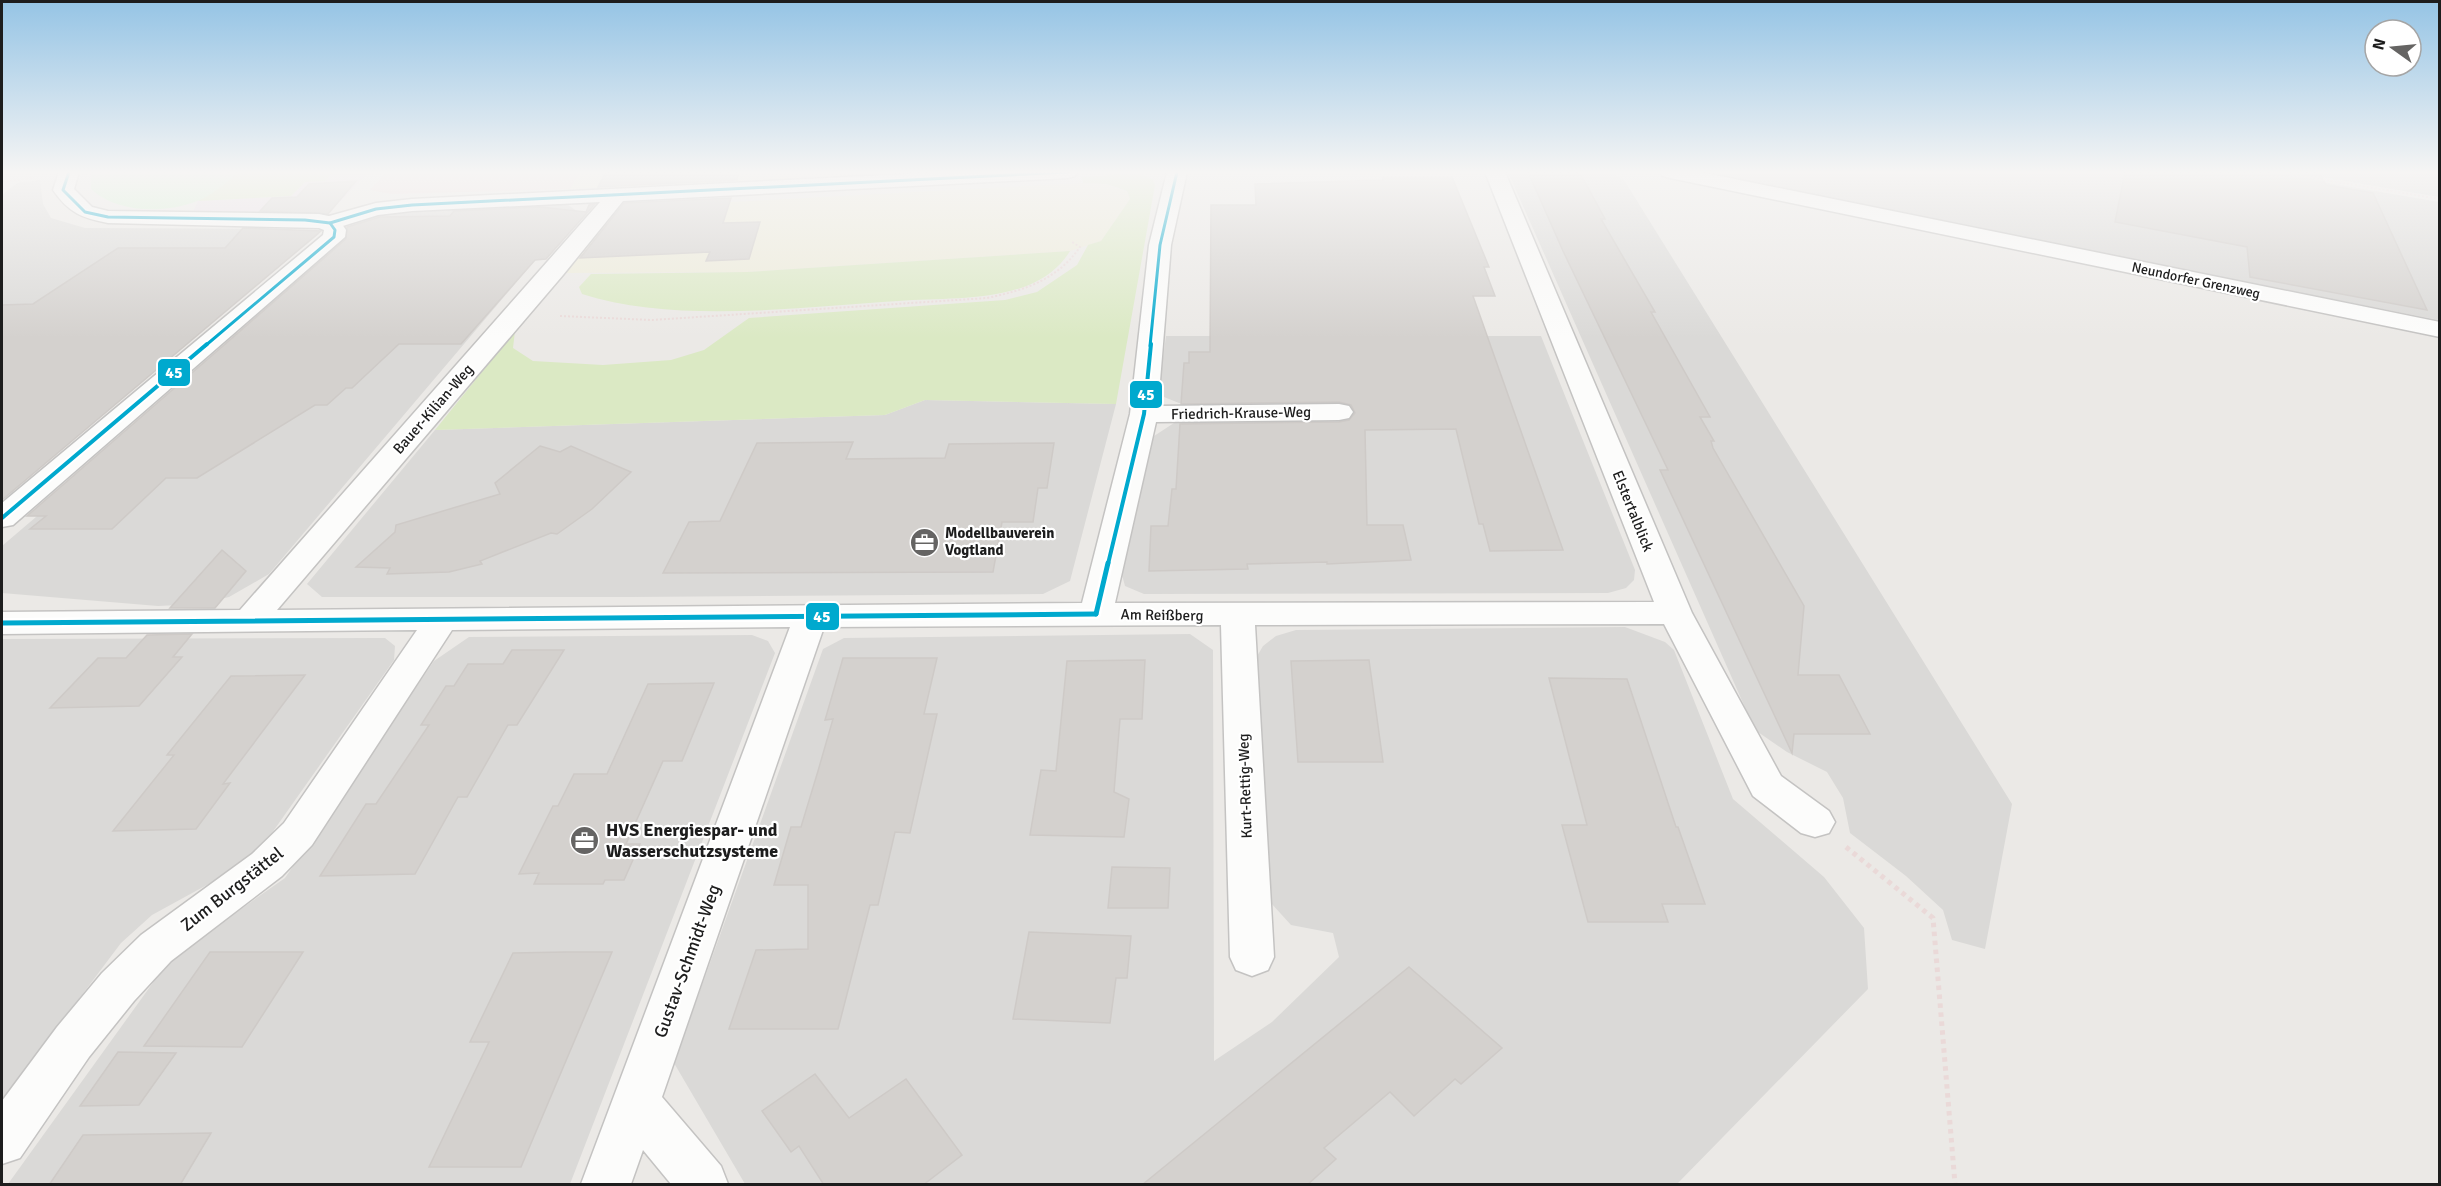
<svg xmlns="http://www.w3.org/2000/svg" width="2441" height="1186" font-family="Signika,sans-serif">
<rect width="100%" height="100%" fill="#ebe9e6"/>
<g fill="#dad9d7">
<path d="M1508 172H1610L1624 180 2012 804 1985 949 1952 940 1943 910 1906 876 1850 833 1843 798 1827 772 1787 752 1755 730Z"/>
<path d="M1687 172H2264L2439 202V320Z"/>
<path d="M2292 172H2439V197Z"/>
<path d="M40 180 43 204 51 218 85 228 284 229 319 234 2 494V195L17 183Z"/>
<path d="M565 203 577 211 564 220 565 225 269 574 229 597 198 604 158 606 2 593V546L84 476 354 224 383 214Z"/>
<path d="M1166 336H1541L1635 570 1634 580 1626 588 1608 593 1144 594 1125 586 1122 575 1151 438 1174 423 1344 419 1341 404 1179 403 1164 397 1159 388Z"/>
<path d="M925 400 1116 404 1070 581 1043 594 631 597H322L307 584 435 430 885 415Z"/>
<path d="M1625 627 1665 642 1674 650 1733 799 1824 877 1864 928 1868 989 1677 1184H745L674 1063 823 649 844 638 1190 634 1213 650 1214 1061 1272 1022 1339 957 1333 933 1291 925 1271 903 1256 658 1263 646 1276 636 1296 630Z"/>
<path d="M752 635 768 641 775 653 570 1184H8L170 959 285 878 434 661 469 637Z"/>
<path d="M385 638 395 646 394 660 262 847 236 869 152 915 121 943 2 1101V639Z"/>
</g>
<path fill="#eedcdc" d="M386 172H580L570 189 391 194 370 190Z"/>
<path fill="#e9dee6" d="M334 172H369L333 209 282 213 193 212 198 201 291 196 305 182 325 181Z"/>
<g fill="#edebd9">
<path d="M580 172H868V175L570 189Z"/>
<path d="M1083 183 1107 184 1127 192 1130 199 1101 241 1070 251 747 272 565 273 619 208Z"/>
</g>
<g fill="#dbe9c4">
<path d="M240 172H334L325 181 305 182 291 196 198 201Z"/>
<path d="M1131 174 1145 176 1153 180 1155 185 1116 404 925 400 885 415 435 430 515 331 513 348 533 361 603 365 671 360 704 350 749 318 1005 300 1037 292 1077 265 1088 245 1101 241 1130 199 1127 191 1107 184 1083 183 1082 177Z"/>
<path d="M1070 251C1061 266 1046 278 1029 285 989 301 940 298 898 301 801 307 675 324 582 294L579 287 591 274 747 272Z"/>
</g>
<path fill="#d3f2d1" d="M91 172H240C227 181 212 196 197 201 164 214 117 213 91 189Z"/>
<g fill="#d4d1ce" stroke="#cecac7" stroke-width="1.5">
<path d="M606 172H739L737 180 598 187Z"/>
<path d="M1528 172 1580 173 1605 219H1601L1655 312H1651L1710 417H1700L1714 441H1711L1713 448 1804 606 1798 675H1839L1870 734H1794L1792 753 1660 470H1668L1563 251Z"/>
<path d="M2125 172H2319L2326 185 2373 193 2427 310 2250 277 2247 247 2115 222Z"/>
<path d="M1382 177H1452L1489 267H1484L1495 296H1473L1563 550 1490 551 1483 524H1479L1456 429 1365 430 1367 525H1403L1411 560 1327 564V562L1247 564 1248 569 1149 571 1151 526H1168L1172 489H1176L1180 424 1339 422 1349 420 1355 413 1351 405 1339 402 1181 404 1184 363H1189V352H1210L1211 205H1256L1255 184 1383 180Z"/>
<path d="M356 181 328 214 260 211 272 198 297 197 309 184Z"/>
<path d="M731 198 723 223 760 222 749 259 706 261 710 252 580 258 624 203Z"/>
<path d="M595 204 546 259 535 260 461 344H399L352 388H346L327 405H315L197 478H166L112 529H30L46 516H27L346 239 347 227 380 217 450 216 454 211 540 207 586 212 589 205Z"/>
<path d="M243 228 321 231 2 500V305L33 304 118 248H225Z"/>
<path d="M853 442 846 459 945 458 949 444 1054 443 1047 488H1038L1033 522H1002L993 572 663 573 689 522 720 521 757 443Z"/>
<path d="M540 446 560 452 571 446 631 472 592 509 557 534 551 533 480 561 482 564 449 572 387 574 390 568 356 567 395 532 396 525 500 494 495 483Z"/>
<path d="M222 550 246 571 215 608H170Z"/>
<path d="M192 634 173 657H182L139 706 50 708 98 658H126L147 635Z"/>
<path d="M512 650H564L517 725H508L467 797H458L415 874 320 876 366 804H376L429 725H421L446 686H454L468 664H503Z"/>
<path d="M843 658H937L924 714H937L910 833 895 832 878 905H870L838 1029H729L756 950 808 949V885H774L791 827H801L818 771 833 719 825 720Z"/>
<path d="M1145 660 1142 719H1120L1114 792 1129 799 1124 837 1030 835 1041 770 1056 771 1067 661Z"/>
<path d="M1369 660 1383 762H1298L1291 661Z"/>
<path d="M305 675 223 784 230 783 196 829 113 831 174 755H167L231 676Z"/>
<path d="M1549 678 1627 679 1676 827H1678L1705 904H1662L1668 922H1588L1562 825H1587Z"/>
<path d="M714 683 682 761H663L626 844H640L624 880H605L603 884H534L539 873 519 874 553 806H558L574 774H607L648 684Z"/>
<path d="M1112 867 1170 868 1168 908H1108Z"/>
<path d="M1029 932 1131 936 1127 978H1116L1110 1023 1013 1019Z"/>
<path d="M210 952H303L242 1047 144 1046Z"/>
<path d="M566 952H612L521 1167H429L489 1042H470L513 953Z"/>
<path d="M1409 967 1502 1048 1461 1084 1455 1079 1414 1116 1390 1092 1324 1148 1336 1159 1307 1185H1142Z"/>
<path d="M118 1052 176 1053 139 1105 80 1106Z"/>
<path d="M815 1074 849 1118 906 1079 962 1155 923 1185H824L799 1146 791 1152 762 1111Z"/>
<path d="M211 1133 180 1185H49L83 1135Z"/>
</g>
<g fill="none" stroke-linecap="round" stroke-linejoin="round">
<defs>
<g id="minor">
<path d="M947 172H1078L1075 176 1068 178 623 201 563 275 277 610 1082 603 1130 414 1149 245 1167 172H1187L1171 245 1158 406 1339 404 1349 406 1353 412 1349 418 1339 420 1156 422 1115 603 1654 602 1485 172H1505L1692 613 1781 776 1829 811 1835 822 1829 833 1815 837 1801 833 1753 796 1664 624 1255 625 1274 957 1268 970 1252 976 1236 970 1230 957 1221 625 824 627 662 1097 721 1166 728 1184H671L643 1150 631 1184H581L790 627 452 630 312 845 282 876 171 961 134 1001 89 1057 20 1158 2 1164V1101L57 1027 102 973 141 935 252 854 284 823 417 630 2 634V612L240 610 600 202 412 211 378 215 330 230 322 228 319 223 322 218 376 203 412 199Z"/>
<path d="M1660 172H1700L2440 322V337L1670 178 1663 176Z"/>
</g>
<path id="tertiary" d="M59 172H79L74 189 92 207 108 211 319 214 338 218 346 230 345 237 13 525 2 527V503L323 235 324 230 319 228 108 223C82 218 69 213 53 190Z"/>
</defs>
<use href="#minor" stroke="#c4c3c2" stroke-width="3"/>
<use href="#tertiary" stroke="#c4c3c2" stroke-width="3"/>
<g stroke="#ead9d8" stroke-width="2" stroke-dasharray="2 2" stroke-linecap="butt">
<path d="M2276 172 2440 199"/>
<path d="M1101 174 1127 172"/>
<path d="M2 182 32 178"/>
<path d="M560 316 652 320 987 298C1025 290 1057 280 1080 247L1072 242"/>
</g>
<path stroke="#ead9d8" stroke-width="5" stroke-dasharray="4.5 4.5" stroke-linecap="butt" d="M1846 847 1933 918 1955 1184"/>
<use href="#minor" fill="#fcfcfb" fill-rule="evenodd"/>
<use href="#tertiary" fill="#fcfcfb" fill-rule="evenodd"/>
<defs>
<g id="bus-1-far2">
<path d="M69 172 63 190 85 212 108 217 305 220 330 223 376 209 412 205 1068 172"/>
<path d="M205 346 334 237 335 230 330 223"/>
<path d="M1150 346 1160 245 1177 172"/>
</g>
<g id="bus-1-far1">
<path d="M2 518 207 344"/>
<path d="M1108 564 1144 414 1151 344"/>
</g>
<g id="bus-1">
<path d="M1096 614 1108 563"/>
<path d="M2 623 1096 614"/>
</g>
</defs>
<use href="#bus-1-far2" stroke="#fff" stroke-width="6"/>
<use href="#bus-1-far1" stroke="#fff" stroke-width="8"/>
<use href="#bus-1" stroke="#fff" stroke-width="10"/>
<use href="#bus-1-far2" stroke="#00a9ce" stroke-width="3"/>
<use href="#bus-1-far1" stroke="#00a9ce" stroke-width="4"/>
<use href="#bus-1" stroke="#00a9ce" stroke-width="5"/>
</g>
<linearGradient id="sky" x2="0" y2="1"><stop stop-color="#95c4e5"/><stop offset="0.51" stop-color="#f6f5f4"/><stop offset="1" stop-color="#f6f5f4" stop-opacity="0"/></linearGradient>
<rect width="2441" height="338" fill="url(#sky)"/>
<defs>
<symbol id="office-disc" viewBox="-11 -11 22 22"><circle r="9.5" fill="#656463" stroke="#fff"/><path d="M-6-3h4V-5.5h4V-3h4V5H-6ZM-1-4.5V-3h2v-1.5ZM-6 0V1H6V0Z" fill="#fff"/></symbol>
</defs>
<g fill-rule="evenodd">
<use href="#office-disc" x="908" y="526" width="33" height="33"/>
<use href="#office-disc" x="568" y="824" width="33" height="33"/>
</g>
<g text-anchor="middle" stroke-width="4.5" stroke-linejoin="round" paint-order="stroke">
<g font-size="14" fill="#1d1d1d" stroke="#fff">
<text transform="translate(2196 280) rotate(12)" y="5">Neundorfer Grenzweg</text>
</g>
<g font-size="15" fill="#1d1d1d" stroke="#fff">
<text transform="translate(433 409) rotate(-49)" y="5">Bauer-Kilian-Weg</text>
<text transform="translate(1241 413) rotate(-1)" y="5">Friedrich-Krause-Weg</text>
<text transform="translate(1633 511) rotate(68)" y="5">Elstertalblick</text>
<text transform="translate(1162 615) rotate(1)" y="5">Am Reißberg</text>
<text transform="translate(1245 786) rotate(-92)" y="5">Kurt-Rettig-Weg</text>
</g>
<g font-size="15" font-weight="bold" fill="#1d1d1d" stroke="#fff" text-anchor="start">
<text x="945" y="538">Modellbauverein<tspan x="945" dy="17">Vogtland</tspan></text>
</g>
<g font-size="18" font-weight="bold" fill="#1d1d1d" stroke="#fff" text-anchor="start">
<text x="606" y="836">HVS Energiespar- und<tspan x="606" dy="21">Wasserschutzsysteme</tspan></text>
</g>
<g font-size="18" fill="#1d1d1d" stroke="#fff">
<text transform="translate(232 889) rotate(-38)" y="6">Zum Burgstättel</text>
<text transform="translate(687 961) rotate(-70)" y="6">Gustav-Schmidt-Weg</text>
</g>
</g>
<g stroke="#fff" stroke-width="2">
<rect x="157" y="358" width="34" height="29" rx="6" fill="#00a9ce"/>
<rect x="1129" y="380" width="34" height="29" rx="6" fill="#00a9ce"/>
<rect x="805" y="602" width="35" height="29" rx="6" fill="#00a9ce"/>
</g>
<g font-size="16" text-anchor="middle" font-weight="bold" fill="#fff">
<text x="174" y="378">45</text>
<text x="1146" y="400">45</text>
<text x="822" y="622">45</text>
</g>
<rect width="2441" height="1186" fill="none" stroke="#1d1d1d" stroke-width="6"/>
<g transform="translate(2393 48) rotate(285)"><circle r="28" fill="#ffffff" stroke="#a5a5a5" stroke-width="1.5"/>
<path d="M0-4.5L10 22L0 15L-10 22Z" fill="#656463"/>
<text y="-9" font-size="16" font-weight="bold" text-anchor="middle" fill="#1d1d1d">N</text>
</g>
</svg>
